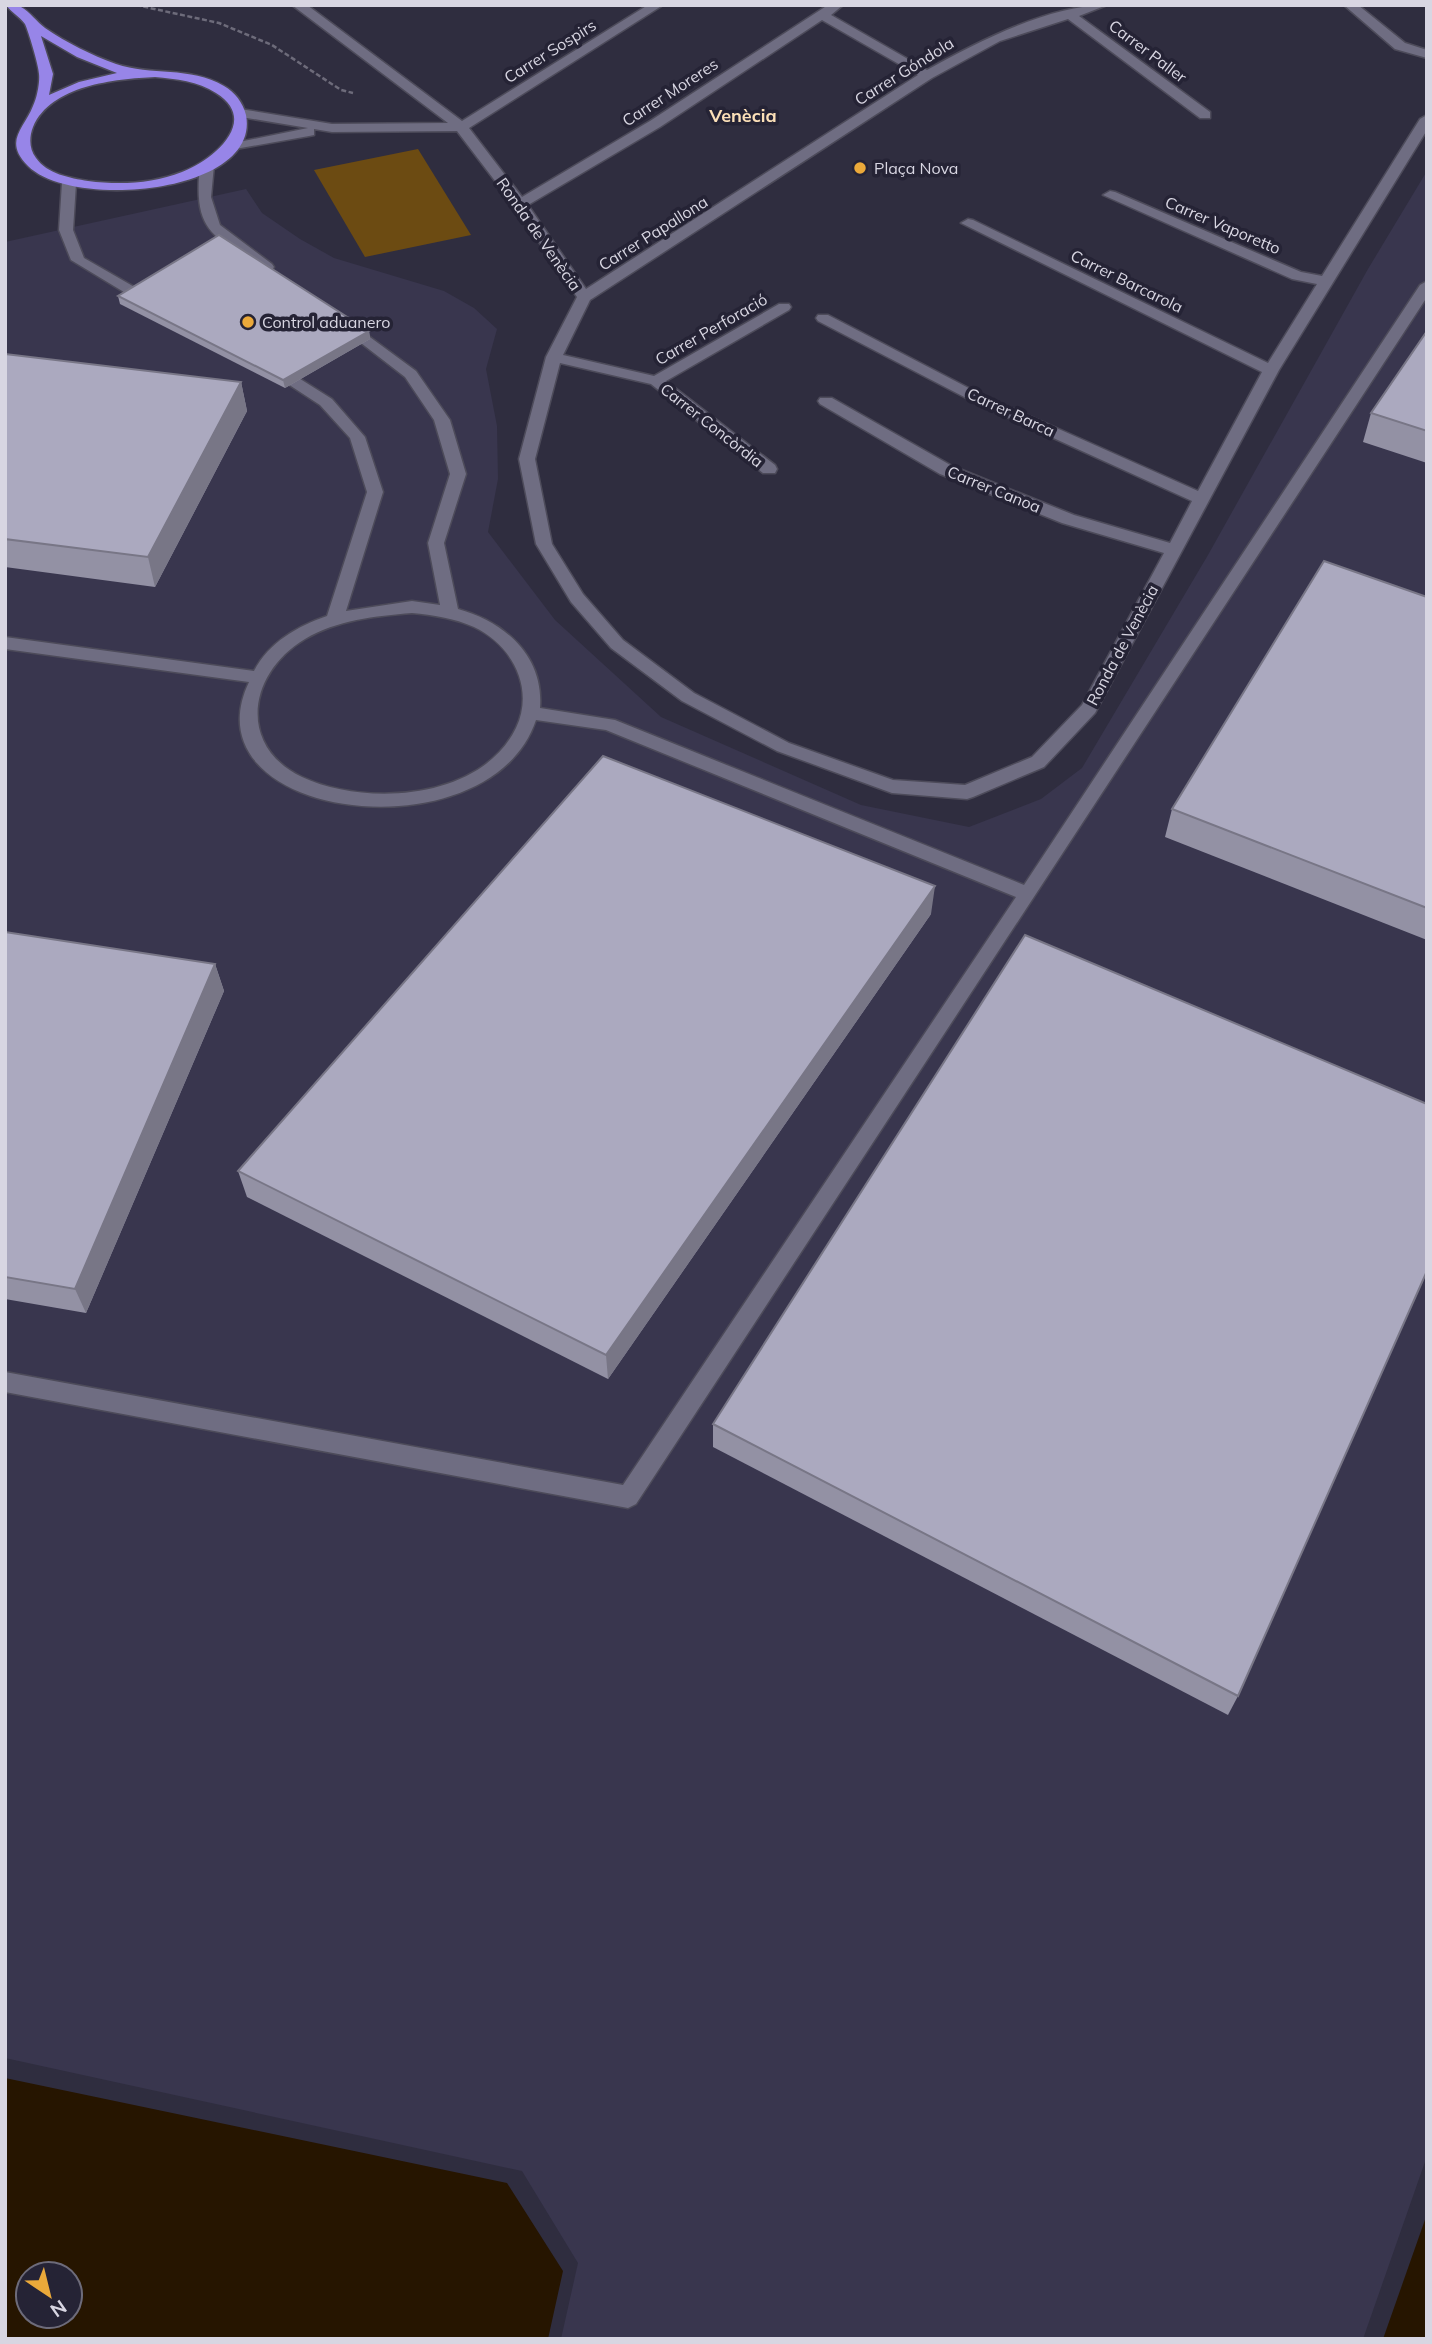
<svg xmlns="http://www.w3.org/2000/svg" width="1432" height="2344" font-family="Mulish,sans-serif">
<rect width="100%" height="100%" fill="#2f2d3f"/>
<path fill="#39364e" d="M1427 171V2156L1363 2339H561L578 2263 522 2171 5 2058V242L246 189 262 213 300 239 334 258 444 291 474 308 497 329 486 369 497 426 498 479 488 532 555 620 661 717 861 805 969 827 1041 799 1082 768 1208 555 1368 269Z"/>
<path fill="#6c4b12" d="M418 149 471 235 365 257 314 170Z"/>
<g fill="#261500" fill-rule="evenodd">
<path d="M5 2078 507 2183 563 2271 548 2339H5ZM28 2274H70V2316H28Z"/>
<path d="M1427 2214V2339H1383Z"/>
</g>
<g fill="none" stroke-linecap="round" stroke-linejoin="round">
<defs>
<g id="minor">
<path d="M292 5H307L462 121 648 5H663L469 128 522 197 650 121 828 5H843L831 15 927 70C977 42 1049 5 1107 5L1079 16 1210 112V118H1200L1068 19 1000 41 932 78 590 300 563 355 654 376 779 304H789L791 307 789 310 666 381 775 465 777 469 775 473H763L651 384 560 363 535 459 552 544 583 594 623 640 694 693 789 743 893 780 965 785 1032 757 1082 705 1164 553 1062 523 940 474 820 404 818 401 820 398H832L952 466 1074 515 1170 543 1192 501 972 401 818 321 816 318 818 315H828L982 395 1198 491 1262 372 961 223 968 219 973 220 1268 363 1317 284 1292 279 1103 195 1110 191 1115 192 1301 272 1322 276 1420 119 1427 115V130L1279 370 1095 713 1044 767 973 797 967 799 892 793 777 751 682 701 611 648 571 602 536 544 519 459 546 357 577 297 515 207 457 131 332 132 314 129V135L309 136 224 151V145L308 128 235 116V110L240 109 332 124 448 123ZM822 20 918 75 586 289 528 205 660 127Z"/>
<path d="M1344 5H1358L1405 43 1427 50V58L1395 49Z"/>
<path d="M207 161 214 165 211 197 220 225 272 264 274 267 272 270H262C212 233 193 233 200 165Z"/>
<path d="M69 179 76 183 73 230 84 258 157 300 159 303 157 306H147L71 260 59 230 62 183Z"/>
<path d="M1427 281V297L636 1504 628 1508 5 1392V1372L623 1485 1016 897 606 730 536 720C490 858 183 821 249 682L5 649V637L254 671C269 642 298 626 327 616L367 492 350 438 320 405 268 371 265 368 268 365H278L332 399 365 437 383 492 346 611 412 601 440 605 428 543 450 474 434 420 405 377 339 326 336 323 339 320 344 318 416 371 450 420 466 474 444 543 458 609C505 622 544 656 540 708L615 720 1024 885 1420 285ZM412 613C433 615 454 618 474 627 512 645 535 688 516 728 481 800 366 807 302 777 237 746 248 673 305 639 337 620 375 616 412 613Z"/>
</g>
<path id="highway" d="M6 5C11 5 17 4 21 7 30 12 37 22 45 28 67 43 91 55 116 64 151 76 190 66 224 86 235 92 243 103 246 115 261 194 72 210 28 166 3 141 24 129 33 106 37 98 40 82 39 74 39 66 28 30 25 24 20 17 11 12 6 5ZM41 36 77 57 117 73 79 82 49 95 53 74ZM155 77C176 79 198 81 216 93 261 121 212 161 182 172 152 184 119 185 88 181 70 178 47 174 36 158 29 149 29 137 33 127 51 85 115 79 155 77Z"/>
</defs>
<use href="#minor" stroke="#4d4b5a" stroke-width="3"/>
<use href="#highway" stroke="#4d4b5a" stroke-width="3"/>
<path stroke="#6d6b7a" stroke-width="2.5" stroke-dasharray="5 2.5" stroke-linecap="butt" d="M136 5 219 23 272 45 341 90 353 93"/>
<use href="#minor" fill="#6f6d82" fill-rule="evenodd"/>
<use href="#highway" fill="#9785e8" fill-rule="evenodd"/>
</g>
<g fill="#9391a4">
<path d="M118 296 369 331 370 339 285 388 120 304Z"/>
<path d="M1427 331V463L1363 442 1371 413Z"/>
<path d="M5 354 241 382 247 411 155 587 5 567Z"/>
<path d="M1427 597V940L1165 837 1172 809Z"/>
<path d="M931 914 608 1379 247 1197 238 1171Z"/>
<path d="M5 932 215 964 224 991 86 1313 5 1299Z"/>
<path d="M713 1424 1238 1696 1228 1715 713 1447Z"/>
</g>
<g fill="#787686">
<path d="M369 331 370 339 285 388 283 380Z"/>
<path d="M241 382 247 411 155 587 148 557Z"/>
<path d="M935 886 931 914 608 1379 606 1355Z"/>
<path d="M215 964 224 991 86 1313 75 1289Z"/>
</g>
<g fill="#aba9bf" stroke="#787686" stroke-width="2">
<path d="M219 235 369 331 283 380 118 296Z"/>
<path d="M1427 331V431L1371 413Z"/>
<path d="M5 354 241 382 148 557 5 539Z"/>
<path d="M1324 561 1427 597V908L1172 809Z"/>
<path d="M603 756 935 886 606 1355 238 1171Z"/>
<path d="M5 932 215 964 75 1289 5 1277Z"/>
<path d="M1025 935 1427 1104V1271L1238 1696 713 1424Z"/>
</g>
<g fill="#eba93a" stroke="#252335" stroke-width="2.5">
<circle cx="860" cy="168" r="7"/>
<circle cx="248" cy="322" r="7"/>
</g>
<g text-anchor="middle" stroke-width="7" stroke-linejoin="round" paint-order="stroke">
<g font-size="16" fill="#d8d6e2" stroke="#252335">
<text transform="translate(550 51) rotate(-32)" y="6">Carrer Sospirs</text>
<text transform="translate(1148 51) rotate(37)" y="6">Carrer Paller</text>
<text transform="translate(904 71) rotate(-32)" y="6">Carrer Góndola</text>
<text transform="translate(670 92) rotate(-33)" y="6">Carrer Moreres</text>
<text transform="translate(1223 225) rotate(23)" y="6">Carrer Vaporetto</text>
<text transform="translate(653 233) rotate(-32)" y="6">Carrer Papallona</text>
<text transform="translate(539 234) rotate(55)" y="6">Ronda de Venècia</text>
<text transform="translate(1127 281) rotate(26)" y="6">Carrer Barcarola</text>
<text transform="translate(711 329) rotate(-30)" y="6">Carrer Perforació</text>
<text transform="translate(1011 412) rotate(25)" y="6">Carrer Barca</text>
<text transform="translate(712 425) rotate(38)" y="6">Carrer Concòrdia</text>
<text transform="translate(994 489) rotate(22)" y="6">Carrer Canoa</text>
<text transform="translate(1122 645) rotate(-62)" y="6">Ronda de Venècia</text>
</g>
<g font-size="16" fill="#d8d6e2" stroke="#252335" text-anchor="start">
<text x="874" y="174">Plaça Nova</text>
<text x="262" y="328">Control aduanero</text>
</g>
<g font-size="18" font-weight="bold" fill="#fce0b8" stroke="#252335">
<text x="743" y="122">Venècia</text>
</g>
</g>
<rect width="1432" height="2344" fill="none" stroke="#d8d6e2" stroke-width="14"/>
<g transform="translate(49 2295) rotate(145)"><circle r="33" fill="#252335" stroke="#6d6b7a" stroke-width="2"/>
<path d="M0-5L12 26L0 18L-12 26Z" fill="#eba93a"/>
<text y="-10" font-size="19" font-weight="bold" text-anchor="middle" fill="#d8d6e2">N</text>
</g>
</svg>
